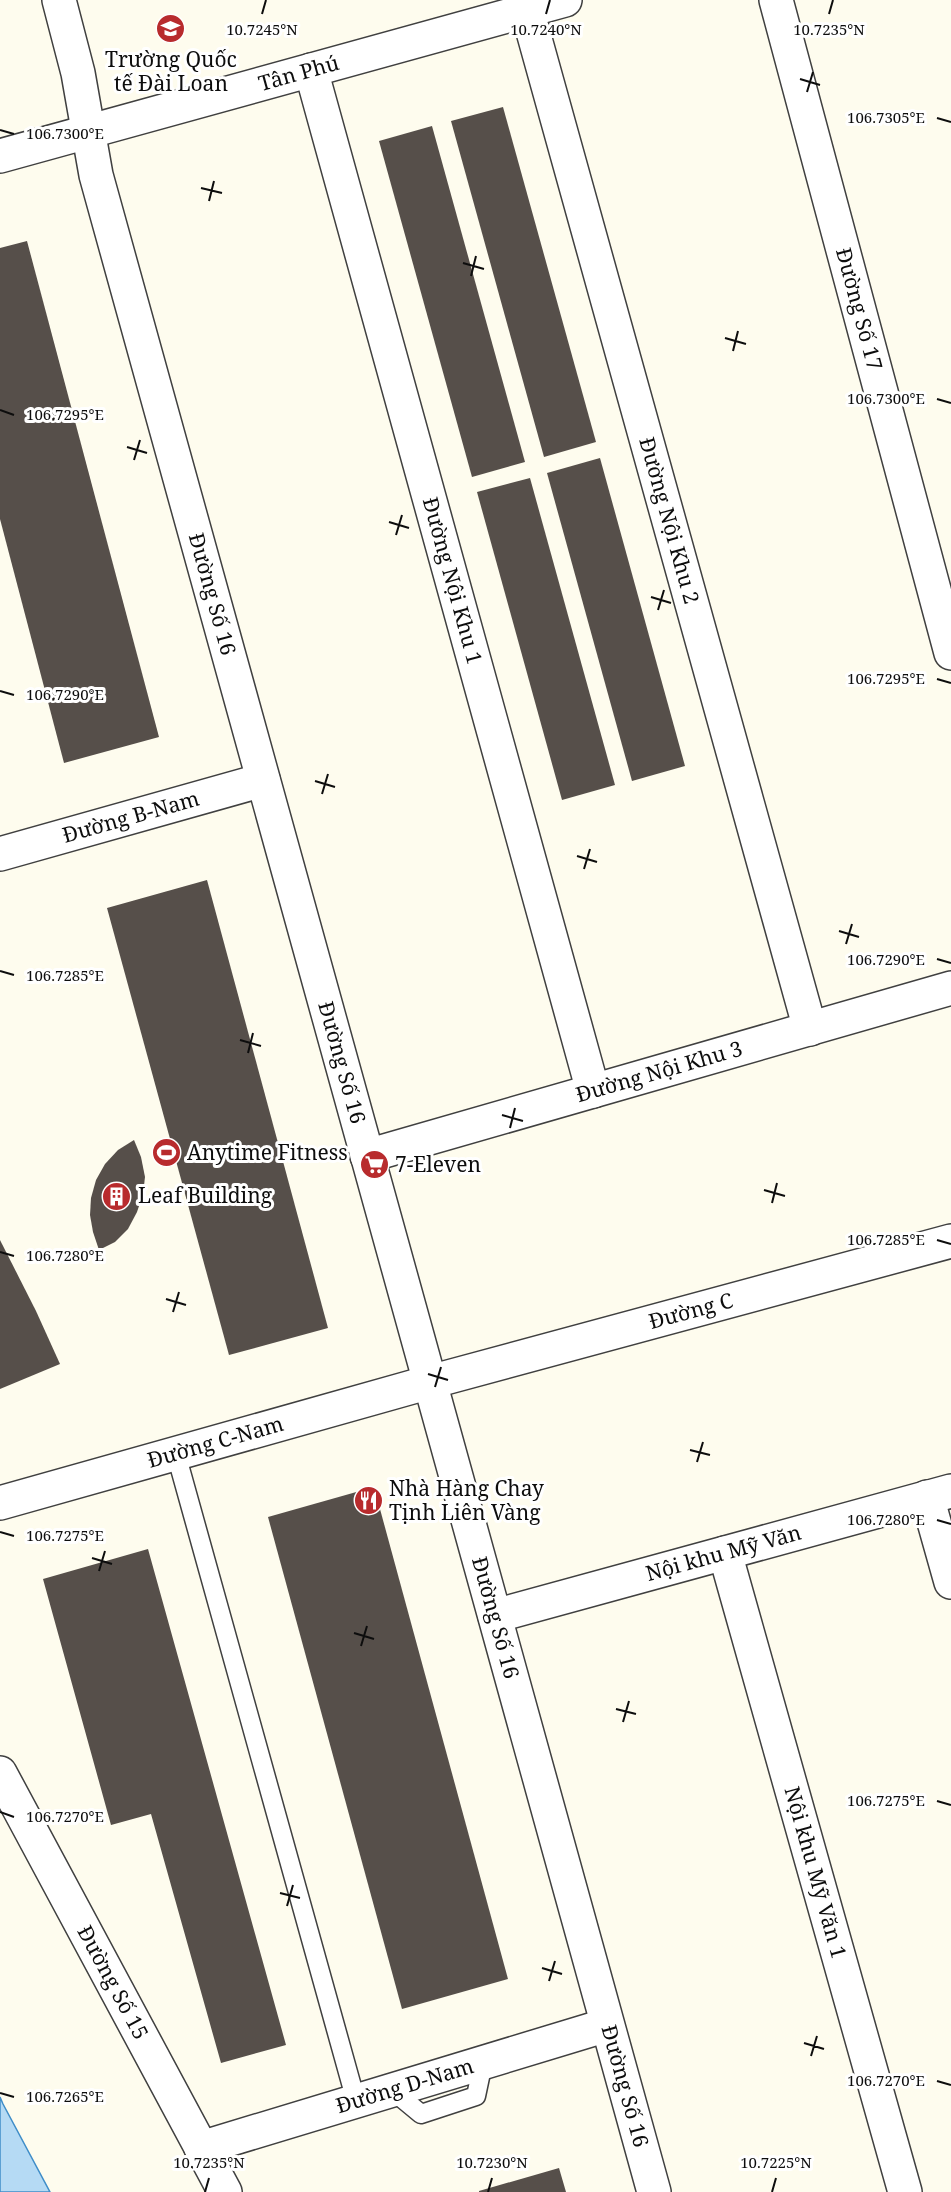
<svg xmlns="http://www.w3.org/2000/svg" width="951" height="2192" font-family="'Noto Serif',serif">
<rect width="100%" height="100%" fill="#fefcee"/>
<path fill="#b5daf4" stroke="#3f8dc8" stroke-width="1.5" d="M0 2097 3 2104 50 2192H0Z"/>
<g fill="#564f4a">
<path d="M503 107 596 442 544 457 451 121Z"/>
<path d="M432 126 525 462 472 477 379 141Z"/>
<path d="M27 241 159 737 64 763 0 519V248Z"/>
<path d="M600 458 685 766 632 781 547 473Z"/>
<path d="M530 478 615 785 562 800 477 492Z"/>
<path d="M207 880 328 1328 229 1355 107 908Z"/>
<path d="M134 1140 141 1157 145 1177 143 1194 137 1212 128 1229 115 1242 99 1250 93 1232 90 1215 91 1198 96 1180 105 1164 118 1150Z"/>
<path d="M0 1240 36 1311 60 1364 0 1389Z"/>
<path d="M374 1487 508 1979 402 2009 268 1517Z"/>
<path d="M148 1549 286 2045 221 2063 151 1814 111 1825 43 1579Z"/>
<path d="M559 2168 566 2192H479V2191Z"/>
</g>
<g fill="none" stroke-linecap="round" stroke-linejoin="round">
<defs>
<g id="service">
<path d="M176 1454 356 2101"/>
<path d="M392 2090 421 2114 476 2096 483 2063"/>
</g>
<g id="minor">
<path id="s1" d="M59 0 78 73 96 175 654 2192"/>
<path id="s2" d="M527 10 810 1029"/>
<path id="s3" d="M311 70 593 1091"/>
<path id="s4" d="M0 854 263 780"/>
<path id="s5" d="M367 1156 951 988"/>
<path d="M927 1497 951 1582"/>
<path id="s6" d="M0 1503 430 1382 951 1241"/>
<path id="s7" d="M725 1553 905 2192"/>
<path id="s8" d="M495 1616 951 1491"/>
<path id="s9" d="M0 1773 225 2192"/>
<path id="s10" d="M201 2148 607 2025"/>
</g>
<g id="tertiary">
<path id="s11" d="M776 0 951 653"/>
<path id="s12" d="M0 156 565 0"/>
</g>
</defs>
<use href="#service" stroke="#404040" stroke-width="21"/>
<use href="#minor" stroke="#404040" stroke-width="36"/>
<use href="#tertiary" stroke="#404040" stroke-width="36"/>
<use href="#service" stroke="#fff" stroke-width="18"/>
<use href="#minor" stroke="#fff" stroke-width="33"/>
<use href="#tertiary" stroke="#fff" stroke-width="33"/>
</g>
<path fill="none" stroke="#0d0d0d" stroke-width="2" d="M262 14 266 0M546 14 550 0M829 14 833 0M800 79 820 85M807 92 813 72M937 118 951 122M0 130 14 134M201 188 222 193M209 201 214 181M463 263 484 269M471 276 476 256M725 338 746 344M733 351 738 331M937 399 951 403M0 410 14 415M127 447 147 453M134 460 140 440M389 522 409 528M396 535 402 515M651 597 671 603M658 610 664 590M937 679 951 683M0 691 14 695M315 781 335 787M322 794 328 774M577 856 597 862M584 869 590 849M839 931 859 937M846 944 852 924M937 959 951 963M0 971 14 975M240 1040 261 1046M248 1053 253 1033M502 1115 523 1121M510 1128 515 1108M764 1190 785 1196M772 1203 777 1183M937 1240 951 1244M0 1252 14 1256M166 1299 186 1305M173 1312 179 1292M428 1374 448 1380M435 1387 441 1367M690 1450 710 1455M697 1462 703 1442M937 1520 951 1524M0 1532 14 1536M92 1558 112 1564M99 1571 105 1551M354 1633 374 1639M361 1646 367 1626M616 1709 636 1714M623 1722 629 1701M937 1801 951 1805M0 1812 14 1817M280 1893 300 1898M287 1906 293 1885M542 1968 562 1974M549 1981 555 1961M804 2043 824 2049M811 2056 817 2036M937 2081 951 2085M0 2093 14 2097M205 2192 209 2178M488 2192 492 2178M772 2192 776 2178"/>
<defs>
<symbol id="school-disc" viewBox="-11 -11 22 22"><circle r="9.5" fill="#b82b2d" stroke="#fff"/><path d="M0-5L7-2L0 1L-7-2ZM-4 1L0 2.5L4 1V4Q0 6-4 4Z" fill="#fff"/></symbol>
<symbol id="stadium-disc" viewBox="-11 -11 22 22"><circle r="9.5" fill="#b82b2d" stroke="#fff"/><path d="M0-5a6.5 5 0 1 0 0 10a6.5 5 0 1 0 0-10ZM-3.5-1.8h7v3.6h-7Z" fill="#fff"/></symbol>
<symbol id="supermarket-disc" viewBox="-11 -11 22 22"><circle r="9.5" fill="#b82b2d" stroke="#fff"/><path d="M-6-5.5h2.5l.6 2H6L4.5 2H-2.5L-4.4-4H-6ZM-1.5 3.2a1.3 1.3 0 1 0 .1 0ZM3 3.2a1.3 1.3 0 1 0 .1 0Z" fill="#fff"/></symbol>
<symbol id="building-disc" viewBox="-11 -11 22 22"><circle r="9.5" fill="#b82b2d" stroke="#fff"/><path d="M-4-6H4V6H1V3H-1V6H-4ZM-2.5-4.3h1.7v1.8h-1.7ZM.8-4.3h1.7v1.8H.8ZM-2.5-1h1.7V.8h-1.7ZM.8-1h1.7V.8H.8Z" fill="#fff"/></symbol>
<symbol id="restaurant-disc" viewBox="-11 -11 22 22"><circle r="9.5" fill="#b82b2d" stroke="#fff"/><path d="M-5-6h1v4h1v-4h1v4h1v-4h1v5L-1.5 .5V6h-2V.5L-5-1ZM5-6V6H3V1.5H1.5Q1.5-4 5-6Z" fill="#fff"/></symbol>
</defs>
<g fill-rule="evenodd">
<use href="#school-disc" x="154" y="12" width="33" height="33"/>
<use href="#stadium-disc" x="150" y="1136" width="33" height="33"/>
<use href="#supermarket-disc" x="358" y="1148" width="33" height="33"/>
<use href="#building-disc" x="100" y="1180" width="33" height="33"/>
<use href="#restaurant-disc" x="352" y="1484" width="33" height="33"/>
</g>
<g text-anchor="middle" stroke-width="6" stroke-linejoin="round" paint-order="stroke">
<g font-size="21" fill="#0d0d0d" stroke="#fff" text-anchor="start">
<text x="171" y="67" text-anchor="middle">Trường Quốc<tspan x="171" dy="24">tế Đài Loan</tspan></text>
<text x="187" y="1160">Anytime Fitness</text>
<text x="395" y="1172">7-Eleven</text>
<text x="138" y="1203">Leaf Building</text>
<text x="389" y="1496">Nhà Hàng Chay<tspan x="389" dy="24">Tịnh Liên Vàng</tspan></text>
</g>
<g font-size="21" fill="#0d0d0d" stroke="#fff">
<text dy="7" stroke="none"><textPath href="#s12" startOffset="310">Tân Phú</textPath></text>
<text dy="7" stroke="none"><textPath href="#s11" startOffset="320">Đường Số 17</textPath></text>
<text dy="7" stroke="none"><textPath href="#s2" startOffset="530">Đường Nội Khu 2</textPath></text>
<text dy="7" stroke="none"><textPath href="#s3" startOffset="530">Đường Nội Khu 1</textPath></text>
<text dy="7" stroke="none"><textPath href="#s1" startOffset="614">Đường Số 16</textPath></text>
<text dy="7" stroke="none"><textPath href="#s4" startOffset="136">Đường B-Nam</textPath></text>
<text dy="7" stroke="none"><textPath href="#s1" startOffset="1100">Đường Số 16</textPath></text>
<text dy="7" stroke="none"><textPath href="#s5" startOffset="304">Đường Nội Khu 3</textPath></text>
<text dy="7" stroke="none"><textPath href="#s6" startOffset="717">Đường C</textPath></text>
<text dy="7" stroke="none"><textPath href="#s6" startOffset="224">Đường C-Nam</textPath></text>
<text dy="7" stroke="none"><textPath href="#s8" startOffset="237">Nội khu Mỹ Văn</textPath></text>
<text dy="7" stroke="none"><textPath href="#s1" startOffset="1676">Đường Số 16</textPath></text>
<text dy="7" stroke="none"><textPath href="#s7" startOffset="332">Nội khu Mỹ Văn 1</textPath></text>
<text dy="7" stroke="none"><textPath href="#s9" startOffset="238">Đường Số 15</textPath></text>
<text dy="7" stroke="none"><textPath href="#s1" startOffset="2162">Đường Số 16</textPath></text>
<text dy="7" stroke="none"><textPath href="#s10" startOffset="213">Đường D-Nam</textPath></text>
</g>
</g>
<g font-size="15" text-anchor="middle" fill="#0d0d0d" stroke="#fff" stroke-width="6" stroke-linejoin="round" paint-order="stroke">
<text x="262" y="35">10.7245°N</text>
<text x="546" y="35">10.7240°N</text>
<text x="829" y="35">10.7235°N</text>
<text x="886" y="123">106.7305°E</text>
<text x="65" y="139">106.7300°E</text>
<text x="886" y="404">106.7300°E</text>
<text x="65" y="420">106.7295°E</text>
<text x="886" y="684">106.7295°E</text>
<text x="65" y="700">106.7290°E</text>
<text x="886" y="965">106.7290°E</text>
<text x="65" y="981">106.7285°E</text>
<text x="886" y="1245">106.7285°E</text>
<text x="65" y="1261">106.7280°E</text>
<text x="886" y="1525">106.7280°E</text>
<text x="65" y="1541">106.7275°E</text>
<text x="886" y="1806">106.7275°E</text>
<text x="65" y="1822">106.7270°E</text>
<text x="886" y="2086">106.7270°E</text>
<text x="65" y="2102">106.7265°E</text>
<text x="209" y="2168">10.7235°N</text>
<text x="492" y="2168">10.7230°N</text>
<text x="776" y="2168">10.7225°N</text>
</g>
</svg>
